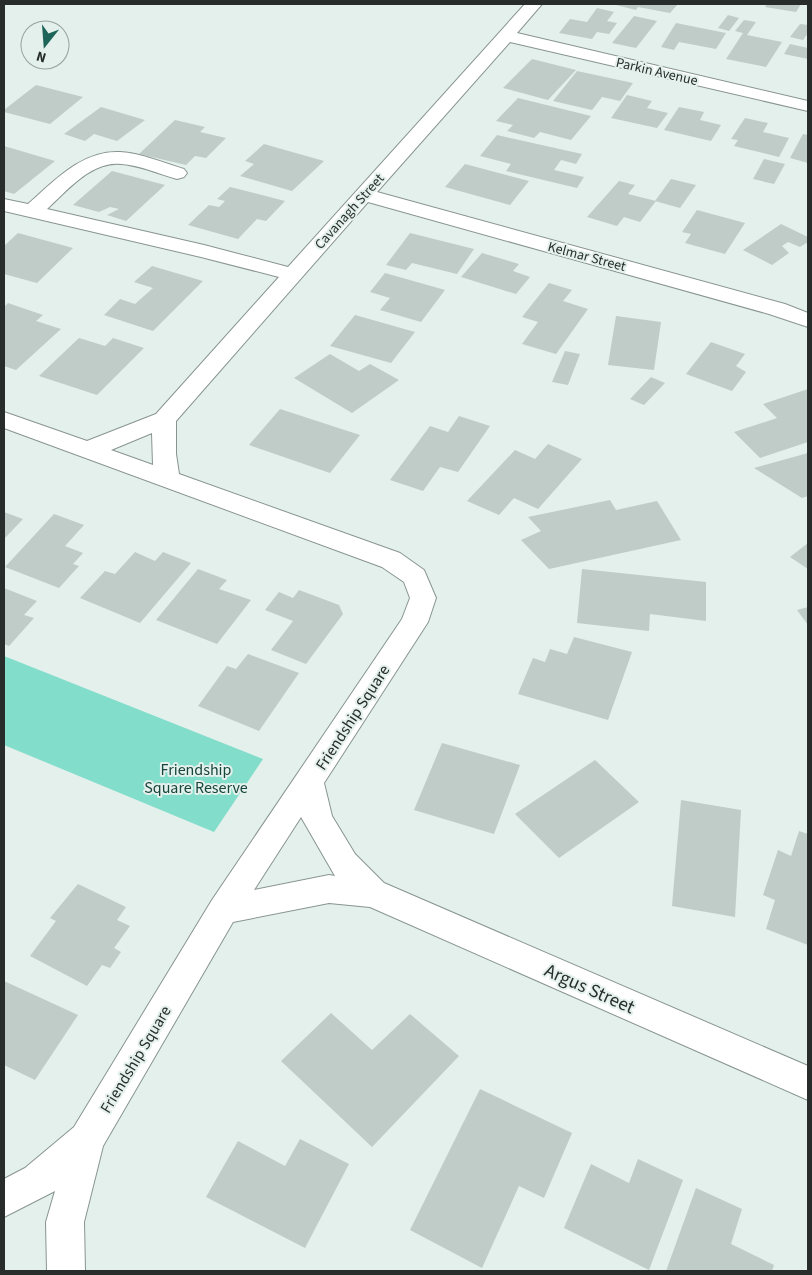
<svg xmlns="http://www.w3.org/2000/svg" width="812" height="1275" font-family="'Source Sans 3',sans-serif">
<rect width="100%" height="100%" fill="#e3f0ec"/>
<path fill="#82ddca" d="M4 656 263 759 214 832 4 745Z"/>
<g fill="#bfccc8">
<path d="M612 4H678L670 13 638 7 636 10Z"/>
<path d="M767 4H801L796 12 765 7Z"/>
<path d="M597 8 614 12 607 21 617 23 609 34 597 32 592 39 559 33 570 19 587 22Z"/>
<path d="M728 15 739 18 729 31 718 28Z"/>
<path d="M634 16 657 21 636 48 612 43Z"/>
<path d="M744 20 756 22 747 35 782 42 766 67 726 59 743 33 735 31Z"/>
<path d="M676 23 726 33 716 49 679 42 674 50 661 47Z"/>
<path d="M800 24 808 25V33L803 40 790 37Z"/>
<path d="M790 44 808 48V59L784 54Z"/>
<path d="M532 59 576 70 548 100 503 88Z"/>
<path d="M577 71 633 83 620 101 602 97 592 110 553 101Z"/>
<path d="M36 85 83 97 50 124 4 112V110Z"/>
<path d="M627 95 652 101 647 108 668 113 657 128 611 118Z"/>
<path d="M518 98 591 116 571 140 540 132 534 138 507 131 513 125 496 121Z"/>
<path d="M101 107 145 120 117 141 94 134 85 141 64 134Z"/>
<path d="M679 107 704 112 700 120 721 125 711 141 664 130Z"/>
<path d="M745 118 768 123 763 132 789 138 779 157 734 146 738 140 731 139Z"/>
<path d="M175 120 205 127 200 132 226 138 206 158 195 156 186 165 139 154Z"/>
<path d="M803 134 808 135V163L790 158Z"/>
<path d="M497 135 582 154 576 164 561 160 554 170 584 177 577 188 506 171 511 164 480 156Z"/>
<path d="M264 144 324 161 292 191 240 176 254 164 245 161Z"/>
<path d="M4 146 55 161 14 194 4 191Z"/>
<path d="M764 159 785 164 774 184 753 179Z"/>
<path d="M465 164 529 181 510 205 445 187Z"/>
<path d="M112 171 165 185 126 221 107 215 119 209 110 207 99 212 73 205Z"/>
<path d="M671 179 696 185 680 208 655 201Z"/>
<path d="M619 181 635 185 628 194 656 201 640 222 624 217 617 226 587 217Z"/>
<path d="M230 187 285 201 266 221 257 219 238 239 188 225 209 205 219 207 225 201 217 199Z"/>
<path d="M697 210 745 223 725 254 685 243 691 234 682 232Z"/>
<path d="M781 224 808 237V242L800 247 788 242 782 246 789 253 772 265 743 250Z"/>
<path d="M18 233 73 248 37 283 4 274V246Z"/>
<path d="M410 233 474 249 457 274 412 263 406 270 386 265Z"/>
<path d="M482 253 519 264 513 271 530 277 516 294 461 277Z"/>
<path d="M152 266 203 281 153 331 104 315 120 299 135 304 153 288 134 282Z"/>
<path d="M385 273 445 290 421 322 380 310 390 298 370 292Z"/>
<path d="M549 283 572 290 563 301 588 309 556 354 522 344 538 322 522 317Z"/>
<path d="M8 303 43 315 36 321 61 329 16 370 4 366V307Z"/>
<path d="M355 315 415 332 391 363 330 346Z"/>
<path d="M616 316 661 322 654 370 608 365Z"/>
<path d="M79 338 105 346 113 338 144 348 97 395 39 376Z"/>
<path d="M711 342 745 354 736 366 746 372 732 391 686 374Z"/>
<path d="M565 351 580 354 568 385 552 382Z"/>
<path d="M330 354 359 371 370 364 399 380 352 413 294 378Z"/>
<path d="M651 377 665 383 644 405 630 399Z"/>
<path d="M808 389V442L760 458 734 432 777 418 763 404Z"/>
<path d="M280 409 360 435 330 473 249 445Z"/>
<path d="M459 416 490 426 458 472 440 467 423 491 390 480 430 426 448 432Z"/>
<path d="M548 444 582 459 538 509 514 498 499 515 467 501 515 450 535 459Z"/>
<path d="M808 453V496L802 498 754 468Z"/>
<path d="M610 500 616 510 657 501 681 540 549 569 521 540 541 531 528 517Z"/>
<path d="M4 512 23 519 4 539Z"/>
<path d="M54 514 84 525 65 546 83 553 73 564 79 566 59 588 5 567Z"/>
<path d="M808 543V569L790 557Z"/>
<path d="M135 552 155 561 163 552 191 563 140 623 80 598 105 571 115 574Z"/>
<path d="M198 569 227 580 219 589 251 600 217 644 156 620Z"/>
<path d="M582 569 706 582V621L650 614 649 631 577 623Z"/>
<path d="M4 588 37 601 24 615 34 618 9 646 4 644Z"/>
<path d="M299 590 339 605 343 614 306 664 271 650 293 621 265 610 279 592 293 598Z"/>
<path d="M808 607V625L797 610Z"/>
<path d="M574 637 632 652 608 720 518 694 533 658 545 662 550 649 567 654Z"/>
<path d="M248 654 299 673 259 731 198 706 227 666 236 669Z"/>
<path d="M442 743 520 765 494 834 414 810Z"/>
<path d="M595 760 639 802 559 858 515 814Z"/>
<path d="M681 800 741 810 735 917 672 906Z"/>
<path d="M799 831 808 834V945L766 929 775 900 763 895 778 850 791 856Z"/>
<path d="M78 884 126 907 117 920 130 926 114 948 121 952 110 968 102 965 87 986 30 956 56 921 50 918Z"/>
<path d="M4 981 78 1015 35 1080 4 1065Z"/>
<path d="M331 1013 372 1050 410 1014 459 1056 372 1147 281 1061Z"/>
<path d="M480 1089 572 1133 544 1198 519 1186 482 1268 410 1230Z"/>
<path d="M300 1139 349 1164 305 1248 206 1197 238 1141 285 1166Z"/>
<path d="M638 1159 683 1180 649 1270 564 1228 591 1164 629 1183Z"/>
<path d="M696 1188 742 1209 731 1244 774 1265 772 1271H666Z"/>
</g>
<g fill="none" stroke-linecap="round" stroke-linejoin="round">
<defs>
<path id="minor" d="M525 4H542L517 33 808 101V111L510 42 377 192 785 304 808 313V327L769 314 368 202 176 421V454L179 474 400 553 424 570 436 598 428 622 324 783 332 816 355 854 384 883 808 1066V1100L370 907 329 903 233 922 103 1146 84 1222 85 1271H47L46 1222 55 1191 4 1217V1179L25 1168 74 1127 212 900 402 619 410 598 404 582 382 567 4 428V412L87 441 156 414 279 277 201 257 4 211V199L28 204C54 181 82 150 120 152 141 153 164 163 184 169L187 173 184 177 177 179C159 174 139 165 121 164 91 161 67 191 47 209L204 245 288 267ZM152 433 153 465 111 450ZM301 817 335 876 329 875 254 890Z"/>
</defs>
<use href="#minor" stroke="#889491" stroke-width="2"/>
<use href="#minor" fill="#fff" fill-rule="evenodd"/>
</g>
<g text-anchor="middle" stroke-width="4" stroke-linejoin="round" paint-order="stroke">
<g font-size="14" fill="#282d2c" stroke="#e3f0ec">
<text transform="translate(657 71) rotate(13)" y="5">Parkin Avenue</text>
<text transform="translate(349 211) rotate(-48)" y="5">Cavanagh Street</text>
<text transform="translate(587 256) rotate(15)" y="5">Kelmar Street</text>
</g>
<g font-size="16" fill="#282d2c" stroke="#e3f0ec">
<text transform="translate(352 717) rotate(-57)" y="6">Friendship Square</text>
<text transform="translate(135 1059) rotate(-59)" y="6">Friendship Square</text>
</g>
<g font-size="16" fill="#17443c" stroke="#e3f0ec">
<text x="196" y="775">Friendship<tspan x="196" dy="18">Square Reserve</tspan></text>
</g>
<g font-size="19" fill="#282d2c" stroke="#e3f0ec">
<text transform="translate(590 988) rotate(24)" y="7">Argus Street</text>
</g>
</g>
<rect width="812" height="1275" fill="none" stroke="#282d2c" stroke-width="10"/>
<g transform="translate(45 45) rotate(197)"><circle r="24" fill="#e3f0ec" stroke="#98a29f"/>
<path d="M0-4L9 19L0 12L-9 19Z" fill="#1e6559"/>
<text y="-8" font-size="14" font-weight="bold" text-anchor="middle" fill="#282d2c">N</text>
</g>
</svg>
